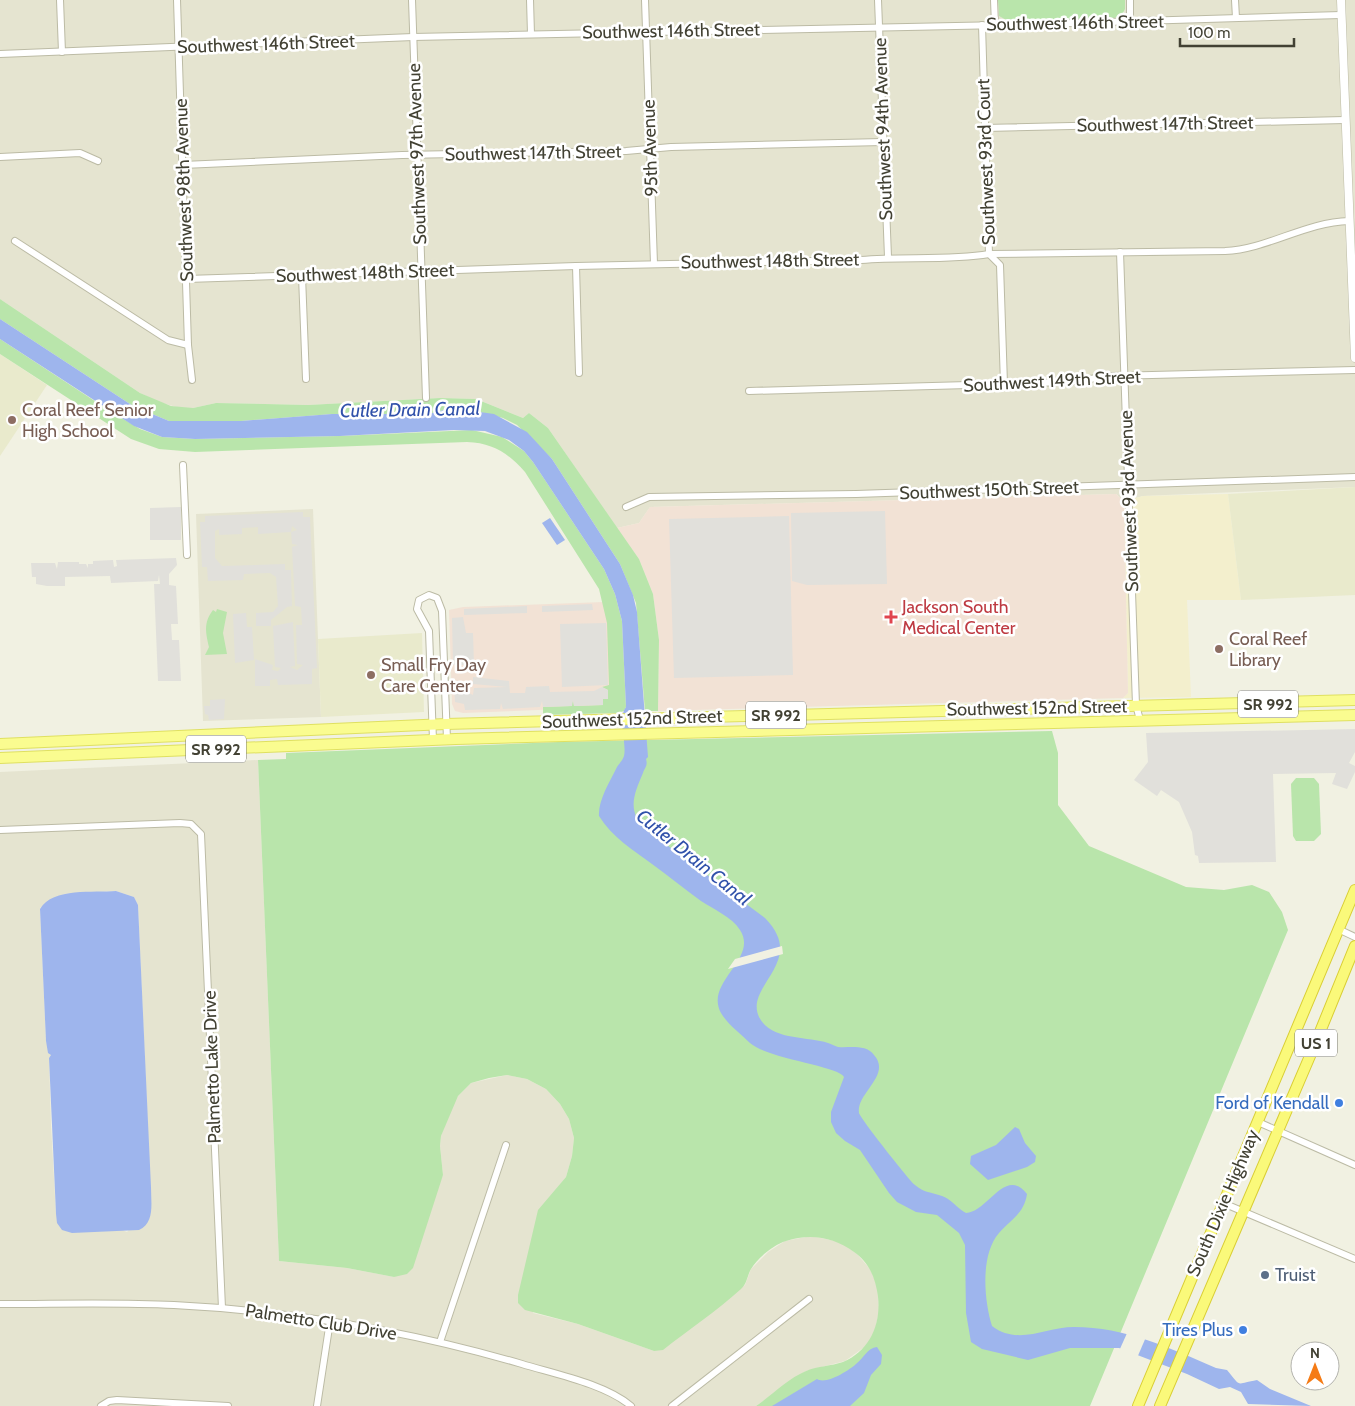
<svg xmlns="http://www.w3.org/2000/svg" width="1355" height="1406" font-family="Cabin,sans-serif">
<rect width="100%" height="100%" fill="#f1f1e2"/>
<g fill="#e5e4d0" fill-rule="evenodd">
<path d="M0 0H998L999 16 1009 21 1112 19 1124 13 1125 0H1355V487L1143 496 1124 501 1116 494 650 507 639 523 617 528 548 428 529 413 523 418 476 399 440 398 308 405 216 403 193 408H180L159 402 140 393 0 299Z"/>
<path d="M313 509 321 717 203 721 196 514Z"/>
<path d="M258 760 279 1261 347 1268 394 1277 443 1175 440 1146 441 1136 450 1110 458 1096 471 1083 507 1075 527 1079 546 1089 560 1104 569 1119 574 1138 572 1156 566 1177 555 1191 533 1313 578 1324 654 1351 745 1285 751 1269 768 1252 785 1241 811 1236 841 1242 857 1254 870 1269 877 1285 879 1310 875 1331 866 1346 845 1361 806 1371 756 1406H0V772ZM116 891 134 897 138 905 151 1205 127 1232 122 1230 85 1232 56 1214 51 1125 49 1058 51 1055 46 1041 40 908 64 894Z"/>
</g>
<path fill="#f3efcd" d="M1228 494 1241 600H1187L1191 697 1123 698 1128 693 1124 501 1143 496Z"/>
<g fill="#e9eacc">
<path d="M0 354 47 385 0 456Z"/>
<path d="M1355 487V595L1241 600 1228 494Z"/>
<path d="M422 633 424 712 321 717 318 639Z"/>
</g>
<g fill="#f2e2d5">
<path d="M1116 494 1124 501 1128 693 1123 698 658 711 659 640 653 594 639 559 617 528 639 523 650 507Z"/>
<path d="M604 602 610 631V707L489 712 463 713 455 711 452 704 449 610 463 607Z"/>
</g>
<g fill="#b9e5ab">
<path d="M998 0H1125V9L1122 15 1112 19 1008 21 999 16Z"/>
<path d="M0 299 140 393 171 406 193 408 216 403 308 405 440 398 476 399 523 418 529 413 548 428 639 559 653 594 659 640 658 711H645L636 603 620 564 552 459 517 425 503 418 480 412 447 413 444 410 428 414H333L241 421H169L133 406 0 319Z"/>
<path d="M0 339 110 411 140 429 162 437 195 439 340 436 472 430 502 437 524 451 533 462 604 569 615 594 622 621 626 707 624 711 617 713 543 715V707L571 706 573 700 574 706 603 705V699H608V690L602 687 609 685 607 623 599 589 525 472C508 453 493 443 467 442L195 452 159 449 131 439 0 354Z"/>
<path d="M217 609 227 612 223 633 227 654 205 655 209 647C206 633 203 623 213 610L216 612Z"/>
<path d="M1052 731 1058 753V805L1089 846 1186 887 1224 890 1252 885 1269 892 1282 912 1288 930 1090 1406H756C772 1395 789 1378 806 1371 818 1366 831 1366 843 1362 870 1351 881 1324 878 1297 876 1279 869 1262 854 1252 834 1237 810 1233 786 1241 773 1245 758 1258 751 1269 747 1276 747 1284 741 1289 717 1311 688 1330 663 1350L654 1351 578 1324 525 1310 518 1303V1295L538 1210 566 1177 572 1156 574 1138 569 1119 560 1104 546 1089 527 1079 507 1075 489 1078 471 1083 458 1096 441 1136 440 1146 443 1175 413 1268 407 1274 394 1277 347 1268 279 1261 258 760 286 759V753L558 742Z"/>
<path d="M1296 778H1314L1319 784 1321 834 1314 841H1296L1293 836 1291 784Z"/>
</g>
<g fill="#e1e0db">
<path d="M181 507V540H150V508Z"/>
<path d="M885 511 887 584 807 585 792 581 791 513Z"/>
<path d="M303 512V517H310L317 668 312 669V684L278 685 277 679 270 680V686H255V659L273 665 272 670 278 671 281 668 275 667 273 626 293 622 295 666 290 667 297 670 303 665 297 664 296 625H302L301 607 295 606 292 547 298 545 292 544 291 532 297 530 292 526 291 532 258 534V527L242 528V534L219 535V529L215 531V558L222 566 285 564V570H291L292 606 287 607 271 620V626H256V613L273 612 278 606 276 577 270 573 244 574 243 580 208 581 207 567H202L200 522H205V516Z"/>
<path d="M789 516 793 675 674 678 669 519Z"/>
<path d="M176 558 177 565 169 574V585L176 586 178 624H171L172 640H179L181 681H158L154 584H160L159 575 158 581 111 583 110 576 65 577V586H47L36 584V577H32L31 563H55L57 569 58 562H79V564H86L88 568V564H93V561L113 560 114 567 117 566 116 560Z"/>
<path d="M592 604 593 610 542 612V606Z"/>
<path d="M527 606V613L464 615V609Z"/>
<path d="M246 613 247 627H252L254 660 235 663 233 614Z"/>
<path d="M463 617 466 633H473L474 665H453L452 618Z"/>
<path d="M606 623 608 685 562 687 560 624Z"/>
<path d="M473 677 509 681 510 693H525L526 687 549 686 550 692 594 691 602 687 608 690V699H603V705L574 706 573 700 572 706 543 707 542 701 540 707 503 709 501 703 500 709 465 710 464 704 455 702 454 683 468 684 469 693 473 695 474 688 507 687 473 684Z"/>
<path d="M225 699 224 719 209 720 208 715 205 714 204 706H210V700Z"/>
<path d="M1355 729V752L1349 763 1355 766V772L1347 789 1332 784 1336 773 1273 774 1276 862 1199 863 1198 856 1195 855 1192 832 1179 802 1161 790 1157 796 1134 780 1148 762 1146 733Z"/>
</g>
<g fill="#9eb5ed">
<path d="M0 319 133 406 169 421H241L332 414H428L444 410 448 413 480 412 494 414 527 432 552 459 620 564 633 595 637 612 648 757 646 759C648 766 645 767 643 773 634 794 627 810 644 828L765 918C808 962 744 985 759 1017 771 1041 807 1036 828 1043 832 1044 834 1046 838 1047 850 1048 866 1044 874 1055 892 1075 856 1093 859 1113 860 1118 909 1180 915 1185 924 1193 931 1192 942 1196 950 1198 958 1209 966 1213 988 1212 1005 1166 1027 1194 1024 1214 1011 1219 999 1233 980 1255 984 1300 992 1326 1018 1346 1046 1327 1074 1327 1125 1327 1170 1348 1216 1368L1227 1370C1242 1388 1235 1384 1257 1380L1270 1389 1311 1406 1248 1404 1241 1392 1230 1387 1219 1389 1187 1374 1119 1348H1070L1028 1360 982 1349 971 1342 966 1313 965 1245 959 1233 937 1215 916 1212 897 1202 889 1193 860 1150 845 1141 836 1133 831 1122V1112L844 1077C839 1066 768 1059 750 1043 741 1034 728 1025 721 1013 704 982 759 959 740 930 732 917 713 909 701 901 684 889 669 876 652 864 633 850 612 837 599 816 598 801 609 783 616 769 618 764 622 762 624 756 627 743 617 718 626 707L622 621 615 594 604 569 533 462 524 451 509 440 485 431 454 430 340 436 195 439 162 437 134 426 0 339Z"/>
<path d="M550 518 565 540 557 545 542 523Z"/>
<path d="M116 891 134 897 138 905 151 1187C151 1203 155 1223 139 1230L72 1233 62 1230 57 1223 56 1214 49 1058 51 1055 48 1053 46 1041 40 909C53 887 94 893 116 891Z"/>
<path d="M1015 1127 1019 1129 1025 1143 1036 1156 1035 1162 1027 1167 988 1180 970 1164 971 1156 996 1145Z"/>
<path d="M877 1347 882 1355 881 1364 871 1375 864 1393 850 1406H772L817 1379C826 1385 848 1371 856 1364 864 1358 867 1348 877 1347Z"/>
</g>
<g fill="#f1f1e2">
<path d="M782 946 783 954 728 969 735 959Z"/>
<path d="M1128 1331 1146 1337 1137 1358 1119 1351Z"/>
</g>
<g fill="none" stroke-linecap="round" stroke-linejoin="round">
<defs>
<g id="minor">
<path d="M60 0 62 52"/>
<path d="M177 0 188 345 192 380"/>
<path d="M412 0 426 398"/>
<path d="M530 0 531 34"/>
<path d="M645 0 654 264"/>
<path d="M878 0 888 257"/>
<path d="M994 0 995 25"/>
<path d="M1130 0V22"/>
<path d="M1235 0 1236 18"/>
<path d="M982 25 989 254"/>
<path d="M0 54 413 37 1004 25 1341 15"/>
<path d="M985 128 1345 120"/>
<path d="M0 157 80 153 98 161"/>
<path d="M183 165 402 155 626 151 671 147 883 142"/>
<path d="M15 241 168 340 188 345"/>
<path d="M1120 252 1136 705 1140 720"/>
<path d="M989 254 1000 265 1004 384"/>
<path d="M576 266 579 373"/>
<path d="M302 276 306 379"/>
<path d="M187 279 576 266 861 260C904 256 947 261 989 254L1225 251C1268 249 1305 222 1349 221"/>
<path d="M749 391 1004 384 1067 382 1112 376 1355 370"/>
<path d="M183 465 187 555"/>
<path d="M626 507 649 497 856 494 1355 477"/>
<path d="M433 740 429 631 417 609 419 600 429 595 437 598 442 611 447 739"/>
<path d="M0 830 180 823 191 824 201 834 222 1308"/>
<path d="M1338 929 1355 937"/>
<path d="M1258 1122 1355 1165"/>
<path d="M1223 1203 1355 1259"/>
<path d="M0 1304C58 1304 116 1302 174 1305 292 1311 409 1331 522 1364 555 1374 605 1384 631 1406"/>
<path d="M440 1342 506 1145"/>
<path d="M101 1406 109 1401 117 1400 228 1406"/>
<path d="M317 1406 330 1321"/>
<path d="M672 1406 809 1299"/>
</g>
<path id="tertiary" d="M1341 0 1355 358"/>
<g id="primary">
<path d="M0 744 446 724 1355 700"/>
<path d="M0 758 456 739 1355 715"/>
</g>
<g id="trunk">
<path d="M1138 1406 1355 890"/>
<path d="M1160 1406 1313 1049 1355 946"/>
</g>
</defs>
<use href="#minor" stroke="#bcbba5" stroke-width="8"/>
<use href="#tertiary" stroke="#bcbba5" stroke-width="9"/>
<use href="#primary" stroke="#dfe061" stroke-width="12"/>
<use href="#trunk" stroke="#d9ce34" stroke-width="12"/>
<use href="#minor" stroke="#fff" stroke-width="6"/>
<use href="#tertiary" stroke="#fff" stroke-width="8"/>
<use href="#primary" stroke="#fafc90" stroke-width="10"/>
<use href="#trunk" stroke="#faf97a" stroke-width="10"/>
</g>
<g fill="#8d6e63" stroke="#fff" stroke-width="2">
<circle cx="12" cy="420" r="5"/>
<circle cx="1219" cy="649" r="5"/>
<circle cx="371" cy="675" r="5"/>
</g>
<path fill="#e0444e" stroke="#fff" stroke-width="2" d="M888.5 609.5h5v5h5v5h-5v5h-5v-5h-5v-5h5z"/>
<g fill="#3f7fe0" stroke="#fff" stroke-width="2">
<circle cx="1339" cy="1103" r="5"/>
<circle cx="1243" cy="1330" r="5"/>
</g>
<circle fill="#5c6f8a" stroke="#fff" stroke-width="2" cx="1265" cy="1275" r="5"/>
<g text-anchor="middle" stroke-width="5" stroke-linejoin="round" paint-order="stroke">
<g fill="#fff" stroke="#7b7a70" stroke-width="1">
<rect x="1238" y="690.5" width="60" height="27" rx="4"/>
<rect x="746" y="701.5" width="60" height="27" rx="4"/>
<rect x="186" y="735.5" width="60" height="27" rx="4"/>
<rect x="1295" y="1029.5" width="42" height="27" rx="4"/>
</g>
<g font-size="16" font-weight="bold" fill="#424133">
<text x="1268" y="710">SR 992</text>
<text x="776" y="721">SR 992</text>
<text x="216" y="755">SR 992</text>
<text x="1316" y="1049">US 1</text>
</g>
<g font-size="18" fill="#424133" stroke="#fff">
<text transform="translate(1075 23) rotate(-1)" y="6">Southwest 146th Street</text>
<text transform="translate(671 31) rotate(-1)" y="6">Southwest 146th Street</text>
<text transform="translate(266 44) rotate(-2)" y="6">Southwest 146th Street</text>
<text transform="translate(1165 124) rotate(-1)" y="6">Southwest 147th Street</text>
<text transform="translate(883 129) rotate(-92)" y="6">Southwest 94th Avenue</text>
<text transform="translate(650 148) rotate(-92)" y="6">95th Avenue</text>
<text transform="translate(533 153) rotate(-1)" y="6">Southwest 147th Street</text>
<text transform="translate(417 154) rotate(-92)" y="6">Southwest 97th Avenue</text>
<text transform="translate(986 162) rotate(-92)" y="6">Southwest 93rd Court</text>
<text transform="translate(184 190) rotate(-92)" y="6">Southwest 98th Avenue</text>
<text transform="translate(770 261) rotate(-1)" y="6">Southwest 148th Street</text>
<text transform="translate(365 273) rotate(-2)" y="6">Southwest 148th Street</text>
<text transform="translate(1052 381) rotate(-3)" y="6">Southwest 149th Street</text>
<text transform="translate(989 490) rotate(-2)" y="6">Southwest 150th Street</text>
<text transform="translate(1129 501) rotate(-92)" y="6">Southwest 93rd Avenue</text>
<text transform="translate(1037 708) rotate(-1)" y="6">Southwest 152nd Street</text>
<text transform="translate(632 719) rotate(-2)" y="6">Southwest 152nd Street</text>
<text transform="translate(212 1067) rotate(-92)" y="6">Palmetto Lake Drive</text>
<text transform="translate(1223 1203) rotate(-67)" y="6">South Dixie Highway</text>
<text transform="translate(321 1322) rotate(9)" y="6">Palmetto Club Drive</text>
</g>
<g font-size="18" fill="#785e54" stroke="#fff" text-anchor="start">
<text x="22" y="416">Coral Reef Senior<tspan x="22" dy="21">High School</tspan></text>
<text x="1229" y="645">Coral Reef<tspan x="1229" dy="21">Library</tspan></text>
<text x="381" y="671">Small Fry Day<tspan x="381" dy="21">Care Center</tspan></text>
</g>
<g font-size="18" fill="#be3a42" stroke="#fff" text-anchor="start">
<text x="902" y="613">Jackson South<tspan x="902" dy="21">Medical Center</tspan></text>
</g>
<g font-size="18" fill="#366cbe" stroke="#fff" text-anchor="end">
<text x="1329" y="1109">Ford of Kendall</text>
<text x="1233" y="1336">Tires Plus</text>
</g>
<g font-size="18" fill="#4e5e75" stroke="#fff" text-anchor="start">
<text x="1275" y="1281">Truist</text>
</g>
<g font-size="19" font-style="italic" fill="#3051aa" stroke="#fff">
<text transform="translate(410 409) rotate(-1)" y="7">Cutler Drain Canal</text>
<text transform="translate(694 857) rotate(39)" y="7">Cutler Drain Canal</text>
</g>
</g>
<g transform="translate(1315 1366)"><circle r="24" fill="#ffffff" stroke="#b3b3ad"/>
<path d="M0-4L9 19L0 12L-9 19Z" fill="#f57b15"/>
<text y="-8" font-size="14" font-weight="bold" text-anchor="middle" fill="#424133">N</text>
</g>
<path d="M1180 38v8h114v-8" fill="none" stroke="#424133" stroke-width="2.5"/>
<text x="1188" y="38" font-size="15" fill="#424133" stroke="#ffffff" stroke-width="4" paint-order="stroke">100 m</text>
</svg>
